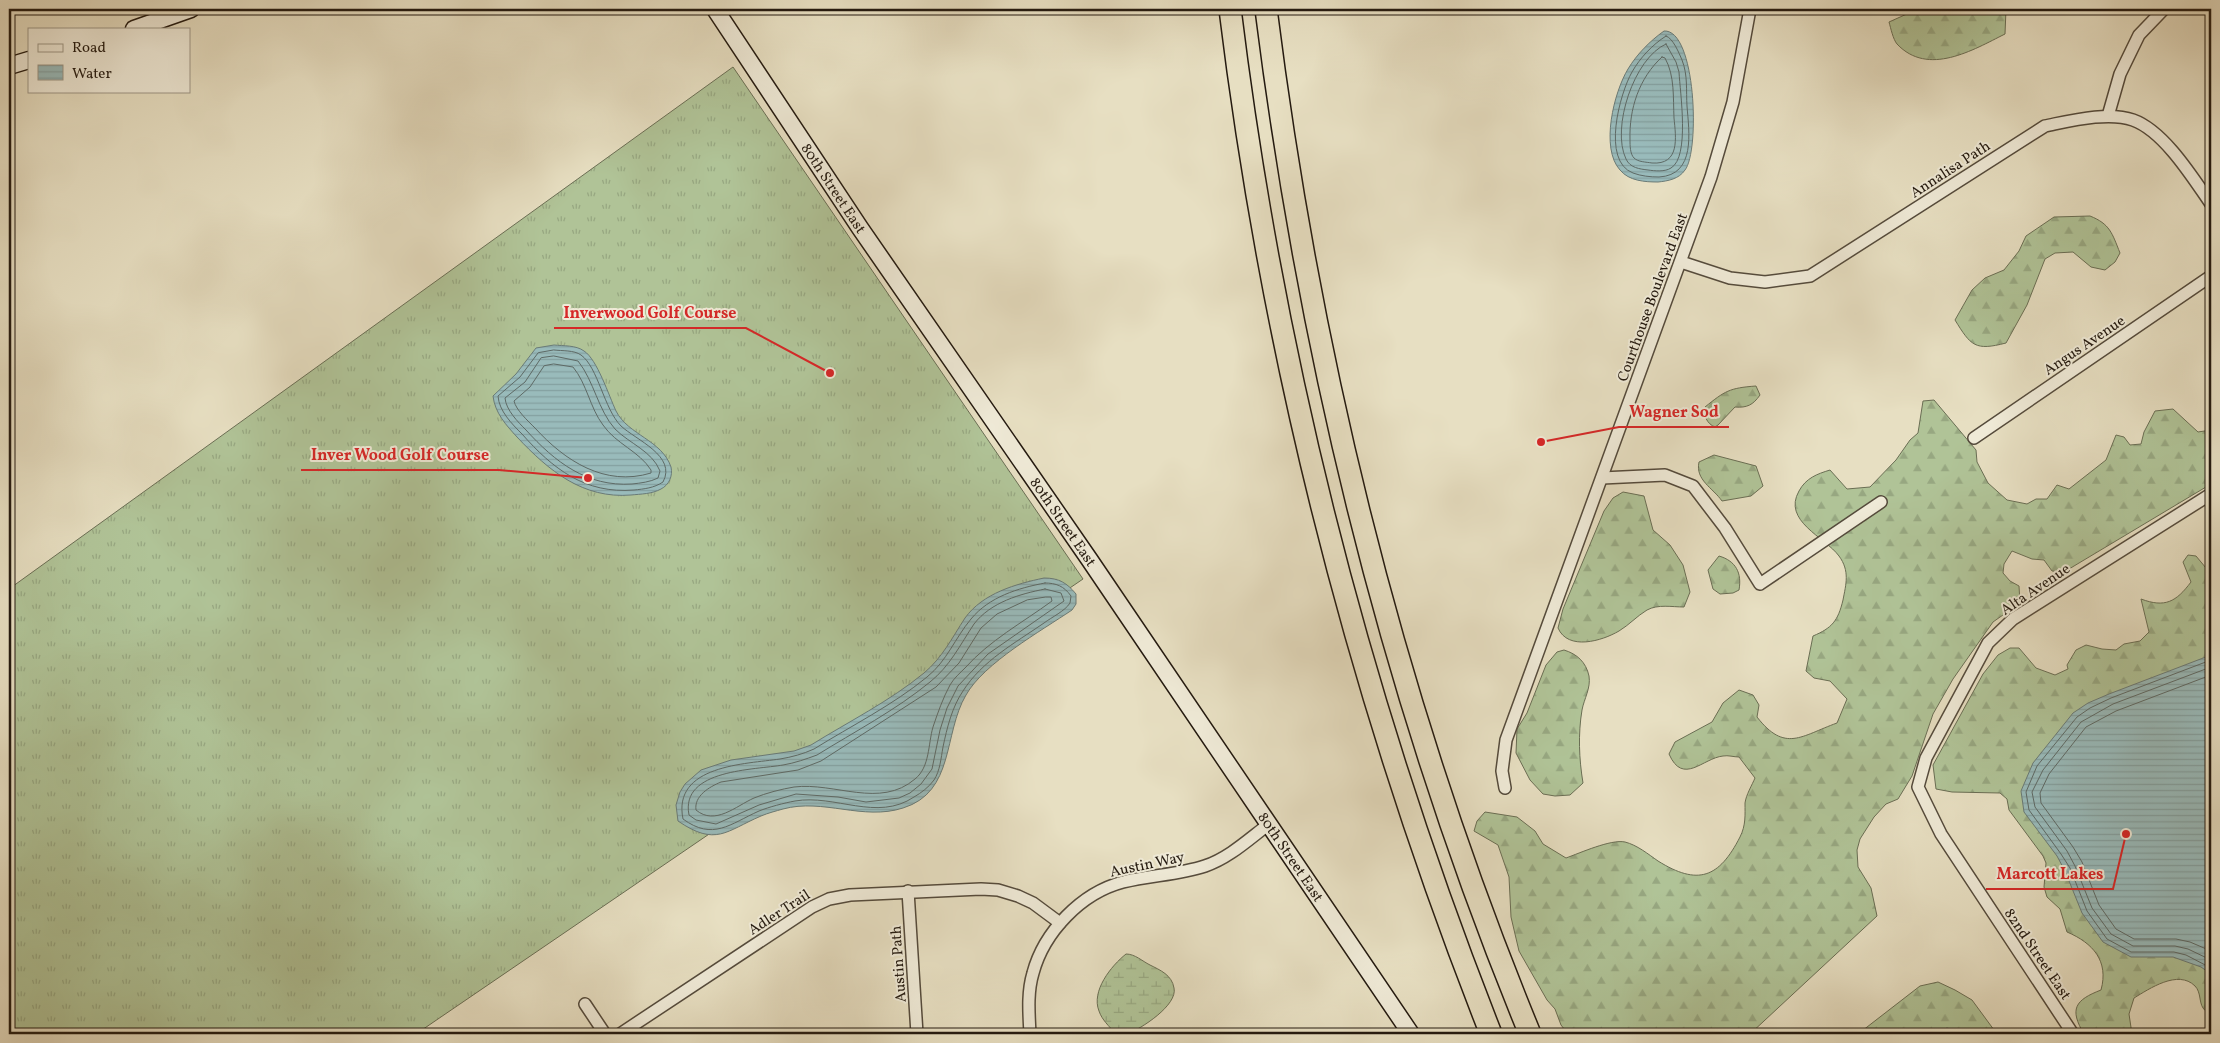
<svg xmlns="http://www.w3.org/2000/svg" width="2220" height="1043" font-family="Vollkorn,serif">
<defs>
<pattern id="grass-tufts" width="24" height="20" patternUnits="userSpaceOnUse" patternTransform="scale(1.25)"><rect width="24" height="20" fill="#b0c397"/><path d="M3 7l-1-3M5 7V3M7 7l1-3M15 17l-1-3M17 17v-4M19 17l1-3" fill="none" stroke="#97a781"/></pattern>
<pattern id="forest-firs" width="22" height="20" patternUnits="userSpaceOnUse" patternTransform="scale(1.25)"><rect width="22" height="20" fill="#b0c397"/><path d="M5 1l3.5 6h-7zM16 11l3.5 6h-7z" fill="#97a781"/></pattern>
<pattern id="wetland-marsh" width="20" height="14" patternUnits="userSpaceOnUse" patternTransform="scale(1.25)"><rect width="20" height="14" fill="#b0c397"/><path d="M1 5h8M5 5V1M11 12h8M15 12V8" fill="none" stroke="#97a781"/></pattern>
<pattern id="water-rules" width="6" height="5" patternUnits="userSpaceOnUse" patternTransform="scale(1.25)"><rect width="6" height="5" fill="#9bb"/><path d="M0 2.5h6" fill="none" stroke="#84a0a0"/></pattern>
</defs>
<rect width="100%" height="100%" fill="#e7dfc2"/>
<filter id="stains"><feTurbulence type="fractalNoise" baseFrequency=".004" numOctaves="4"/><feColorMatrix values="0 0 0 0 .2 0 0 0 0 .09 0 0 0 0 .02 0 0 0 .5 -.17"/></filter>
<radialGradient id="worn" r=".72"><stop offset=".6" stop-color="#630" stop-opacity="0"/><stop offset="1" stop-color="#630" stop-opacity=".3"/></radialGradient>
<path fill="url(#grass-tufts)" stroke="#6a6e54" d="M733 67 1083 579 416 1034H9V589Z"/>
<g fill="url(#forest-firs)" stroke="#6a6e54">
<path d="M1918 9H2006L2005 34C1973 50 1928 77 1897 44 1893 39 1891 29 1889 22Z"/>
<path d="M2090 216C2110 224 2112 233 2120 253L2115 262 2105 270 2091 267 2073 252 2055 253 2045 259 2027 305 2006 343C1975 351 1971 346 1955 320L1972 290 1985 278 2004 270 2019 251 2026 236 2054 217Z"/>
<path d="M1756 386 1760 395C1753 405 1747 408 1735 407L1718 425 1715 427C1707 424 1703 415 1705 407 1725 391 1729 388 1756 386Z"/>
<path d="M1934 400 1976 450 1977 462 1988 483 2007 500 2027 504 2036 499H2047L2057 485 2069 489 2106 460 2116 435 2124 437 2130 445 2141 444 2144 432 2155 411 2173 409 2198 432 2211 430V484L2064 572 2052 571 2044 560 2032 559 2012 551 2004 564 2003 573 2010 581 2019 586 2020 603 1993 622 1953 679 1933 714 1912 776 1898 799 1886 804 1874 817 1860 839 1857 850 1858 867 1871 888 1877 916 1750 1034H1568L1561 1025 1555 1009 1547 1000 1519 951 1511 917 1509 877 1498 845 1474 831 1477 821 1485 812 1517 817 1535 831 1543 844 1566 858C1580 853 1611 839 1625 842 1637 845 1648 854 1658 861 1698 886 1719 878 1740 837 1746 825 1745 815 1745 803 1746 795 1752 785 1755 778L1739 757C1734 757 1728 755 1723 756 1703 758 1683 786 1669 754L1675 742 1712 722 1723 703 1739 690 1753 695 1759 705 1757 717C1785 753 1801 736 1837 723L1847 699 1830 681 1814 678 1806 671 1813 636C1832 628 1838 621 1843 600 1846 584 1850 571 1839 556 1825 537 1782 521 1799 491 1806 478 1817 474 1830 470L1847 489 1870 487 1896 460 1910 440 1918 433 1923 401Z"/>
<path d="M1714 455 1756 466 1763 486 1751 496 1722 501C1713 488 1695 480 1699 462Z"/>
<path d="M1623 492 1644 496 1653 530 1670 545 1683 565 1690 592 1684 607C1672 607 1658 604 1647 610 1637 616 1629 625 1619 631 1602 641 1568 651 1558 628L1563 609 1604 511 1613 498Z"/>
<path d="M2188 555 2196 556 2211 574V1016C2209 1014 2205 1011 2203 1008 2199 1002 2201 992 2195 986 2178 969 2149 989 2134 998L2129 1014 2132 1034H2084C2069 1009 2075 1000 2101 990 2109 961 2093 943 2067 932L2060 909 2047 897 2044 887 2046 863 2043 856 2009 810 2007 799 2000 793 1952 792 1936 789 1933 765 1983 674 1998 655 2010 648H2019L2036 668 2055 675 2068 669 2067 665 2076 650 2086 645 2102 649 2116 650 2124 644 2140 641 2149 632 2141 599C2165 608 2176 602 2191 582L2183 562Z"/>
<path d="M1719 556C1736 561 1742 573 1739 590L1733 593 1720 594 1713 589 1708 570Z"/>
<path d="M1564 650C1577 654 1586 662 1589 676 1591 688 1584 699 1582 710 1578 734 1579 759 1583 783L1570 795 1555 796 1543 794 1530 780 1516 753 1517 729 1527 713 1546 665 1557 652Z"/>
<path d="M1938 982 1955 990 1972 1000 1997 1034H1858L1920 986Z"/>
</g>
<path fill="url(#wetland-marsh)" stroke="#6a6e54" d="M1126 954C1135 954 1142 961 1150 965 1160 970 1172 975 1174 988 1178 1005 1141 1029 1127 1034 1123 1035 1119 1034 1115 1033 1109 1026 1102 1020 1099 1011 1091 991 1111 966 1126 954Z"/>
<g fill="url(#water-rules)" stroke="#6a7b77">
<path d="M1664 31C1696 29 1700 151 1685 170 1679 179 1668 181 1658 182 1645 182 1629 181 1620 170 1600 148 1614 92 1628 69 1637 54 1650 41 1664 31Z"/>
<path d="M554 345C563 346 576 345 584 351 597 359 609 396 616 411 628 435 662 440 671 467 673 476 669 485 661 489 652 494 641 494 631 495 583 499 549 471 517 437 506 425 495 413 493 396L516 374 536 348Z"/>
<path d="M1044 578C1059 578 1067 583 1076 594V604L1072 610C1041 631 984 663 966 695 943 734 955 792 903 808 863 821 823 798 783 809 776 811 768 813 761 816 726 831 716 847 678 821L676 805 680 792 685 784 701 770 731 760 794 751 811 745C848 722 890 701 924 673 942 658 952 638 965 618 983 593 1016 584 1044 578Z"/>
<path d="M2211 655V974L2201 967 2173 957H2131L2103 942 2082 913 2065 871 2057 856 2024 812 2021 791 2033 763 2073 713 2088 703 2109 694Z"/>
<path d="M1947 1028 1968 1034H1931Z"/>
</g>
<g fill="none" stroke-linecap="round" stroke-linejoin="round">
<g stroke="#5e6a66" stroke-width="1">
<path d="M1666 36C1673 38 1679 53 1682 60 1688 75 1686 91 1687 106 1689 132 1696 175 1659 177 1650 177 1641 176 1633 173 1601 161 1620 93 1632 72 1640 58 1652 45 1666 36Z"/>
<path d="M1666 44 1676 62 1679 72C1680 92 1690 157 1671 168 1665 172 1655 171 1648 170 1640 169 1630 168 1626 159 1611 128 1634 58 1666 44Z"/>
<path d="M1662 57 1665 58C1675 76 1673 98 1674 118 1676 138 1680 165 1652 163 1646 162 1638 162 1634 158 1630 154 1630 145 1630 140 1629 109 1639 78 1662 57Z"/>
<path d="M554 350C562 351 574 350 581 355 598 367 604 409 621 426 636 440 677 456 663 482 654 488 644 489 634 490 585 494 553 469 522 434 512 424 499 411 498 396L520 377 538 353Z"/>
<path d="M554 356 578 361C594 381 598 410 615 429 630 444 652 451 660 471L658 478C650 482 641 483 632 484 587 487 555 462 526 430 518 422 506 410 505 398L525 382 541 358Z"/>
<path d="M554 364 573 367C587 384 590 408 603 425 616 444 639 451 651 470V473C605 487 565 461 535 428 528 421 516 410 514 401L530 387 544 366Z"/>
<path d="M1045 583C1056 583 1064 586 1071 596L1070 603C1065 611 1052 617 1044 623 1015 643 982 661 963 691 952 707 947 728 943 747 941 758 940 771 934 780 929 787 921 793 914 797 877 822 835 794 795 801 784 803 769 807 759 811 730 824 713 841 683 819 672 765 746 764 780 759 792 757 803 754 814 749 851 726 893 705 927 677 947 661 955 638 971 619 989 597 1018 588 1045 583Z"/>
<path d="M1045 589 1061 593 1064 601 988 654 958 686 947 708 940 730 932 769 921 784 910 793 899 798 866 802 838 797 796 794 759 805 716 824 696 820 689 815C680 769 755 770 783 765 795 763 806 759 817 755 854 732 896 710 930 682 950 666 960 645 974 624 991 602 1020 594 1045 589Z"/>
<path d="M1046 597H1051L1052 601C1022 623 990 640 965 668 960 673 954 678 950 685 943 698 938 712 933 727 928 744 930 767 915 779 880 809 835 782 794 787 782 789 766 793 754 798 736 806 715 826 696 810 694 796 709 787 721 782L798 770 821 761 936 687 959 663 981 628 997 614 1027 600Z"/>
<path d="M2211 660 2111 698 2090 708 2077 717 2037 766 2026 792 2029 810 2061 854 2070 868 2087 911 2107 939 2131 952H2174L2186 955 2211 968"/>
<path d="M2211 667 2113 704 2081 722 2043 770 2032 792 2035 807 2067 851 2075 866 2092 908 2111 934 2133 946H2175L2188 949 2211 960"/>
<path d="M2211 675 2116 711 2086 727 2049 774 2040 793 2041 803 2073 847 2082 862 2099 905 2116 929 2134 939H2176L2190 942 2211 951"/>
</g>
<defs>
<g id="street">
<path d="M2108 116 2120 74 2139 35 2164 9"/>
<path d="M1681 262 1730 278 1765 282 1810 276 2045 126C2070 121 2108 111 2133 120 2164 131 2193 178 2211 204"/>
<path d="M1974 438 2211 276"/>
<path d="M1602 478 1665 475 1693 486 1725 528 1760 584 1881 502"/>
<path d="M1505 788 1502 771 1506 740 1711 177 1733 102 1750 9"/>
<path d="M908 891 917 1034"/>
<path d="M585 1004 605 1034"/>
<path d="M620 1034 812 907 829 899 850 895 981 889 998 890 1018 896 1033 903 1060 923"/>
<path d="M1030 1034C1029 1014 1027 993 1033 973 1044 932 1081 893 1123 882 1150 875 1178 875 1205 866 1229 858 1249 839 1269 824"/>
<path d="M2073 1034 1941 834 1918 787 1926 758 1988 643 2013 619 2211 494"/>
</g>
<g id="secondary">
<path id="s1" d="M715 9 860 228 1089 559 1411 1034"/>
<path d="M134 29 191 9"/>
<path d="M9 66 29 60"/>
</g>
<g id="highway">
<path d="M1230 9C1273 360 1361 705 1491 1034"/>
<path d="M1266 9C1310 359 1395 707 1530 1034"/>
</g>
</defs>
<use href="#street" stroke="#554b3c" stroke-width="14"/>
<use href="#secondary" stroke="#241a10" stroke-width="19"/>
<use href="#highway" stroke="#241a10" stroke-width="24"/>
<use href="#street" stroke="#efead7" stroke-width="11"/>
<use href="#secondary" stroke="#efead7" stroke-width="16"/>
<use href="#highway" stroke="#e7dfc2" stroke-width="21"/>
</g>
<g text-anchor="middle" stroke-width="4" stroke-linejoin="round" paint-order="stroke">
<g font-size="15" fill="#241a10" stroke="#efead7">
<text transform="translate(1950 169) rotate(-33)" y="5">Annalisa Path</text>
<text dy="5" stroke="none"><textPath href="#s1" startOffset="215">80th Street East</textPath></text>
<text transform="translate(1652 297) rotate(-70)" y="5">Courthouse Boulevard East</text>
<text transform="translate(2084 345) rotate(-34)" y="5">Angus Avenue</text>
<text dy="5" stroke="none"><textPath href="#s1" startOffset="620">80th Street East</textPath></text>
<text transform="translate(2035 589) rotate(-34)" y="5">Alta Avenue</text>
<text dy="5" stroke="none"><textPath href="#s1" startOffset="1025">80th Street East</textPath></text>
<text transform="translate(1147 864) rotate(-12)" y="5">Austin Way</text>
<text transform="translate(779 912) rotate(-33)" y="5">Adler Trail</text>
<text transform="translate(2038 954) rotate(56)" y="5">82nd Street East</text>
<text transform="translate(898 964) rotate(-94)" y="5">Austin Path</text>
</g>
</g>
<path fill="none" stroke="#d62828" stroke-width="2" d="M830 373L746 328H554M1541 442L1619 427H1729M588 478L499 470H301M2126 834L2113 889H1986"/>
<g fill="#d62828" stroke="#efead7" stroke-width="2">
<circle cx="830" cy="373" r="5"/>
<circle cx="1541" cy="442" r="5"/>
<circle cx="588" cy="478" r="5"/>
<circle cx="2126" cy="834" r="5"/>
</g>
<g font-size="16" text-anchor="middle" font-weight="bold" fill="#d62828" stroke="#efead7" stroke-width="4" stroke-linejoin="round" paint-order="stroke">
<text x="650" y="318">Inverwood Golf Course</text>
<text x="1674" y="417">Wagner Sod</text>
<text x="400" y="460">Inver Wood Golf Course</text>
<text x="2050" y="879">Marcott Lakes</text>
</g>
<rect width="2220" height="1043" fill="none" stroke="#e7dfc2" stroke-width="30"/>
<rect x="10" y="10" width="2200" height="1023" fill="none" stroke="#241a10" stroke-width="2.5"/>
<rect x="15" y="15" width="2190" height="1013" fill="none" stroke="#241a10"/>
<rect x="28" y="28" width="162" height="65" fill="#efead7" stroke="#9e9787"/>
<rect x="38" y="44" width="25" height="8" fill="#efead7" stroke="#9e9787"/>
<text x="72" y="52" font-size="15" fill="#241a10">Road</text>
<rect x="38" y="65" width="25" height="15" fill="url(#water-rules)" stroke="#9e9787"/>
<text x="72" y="78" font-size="15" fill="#241a10">Water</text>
<rect width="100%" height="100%" filter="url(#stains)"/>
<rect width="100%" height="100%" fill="url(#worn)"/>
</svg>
